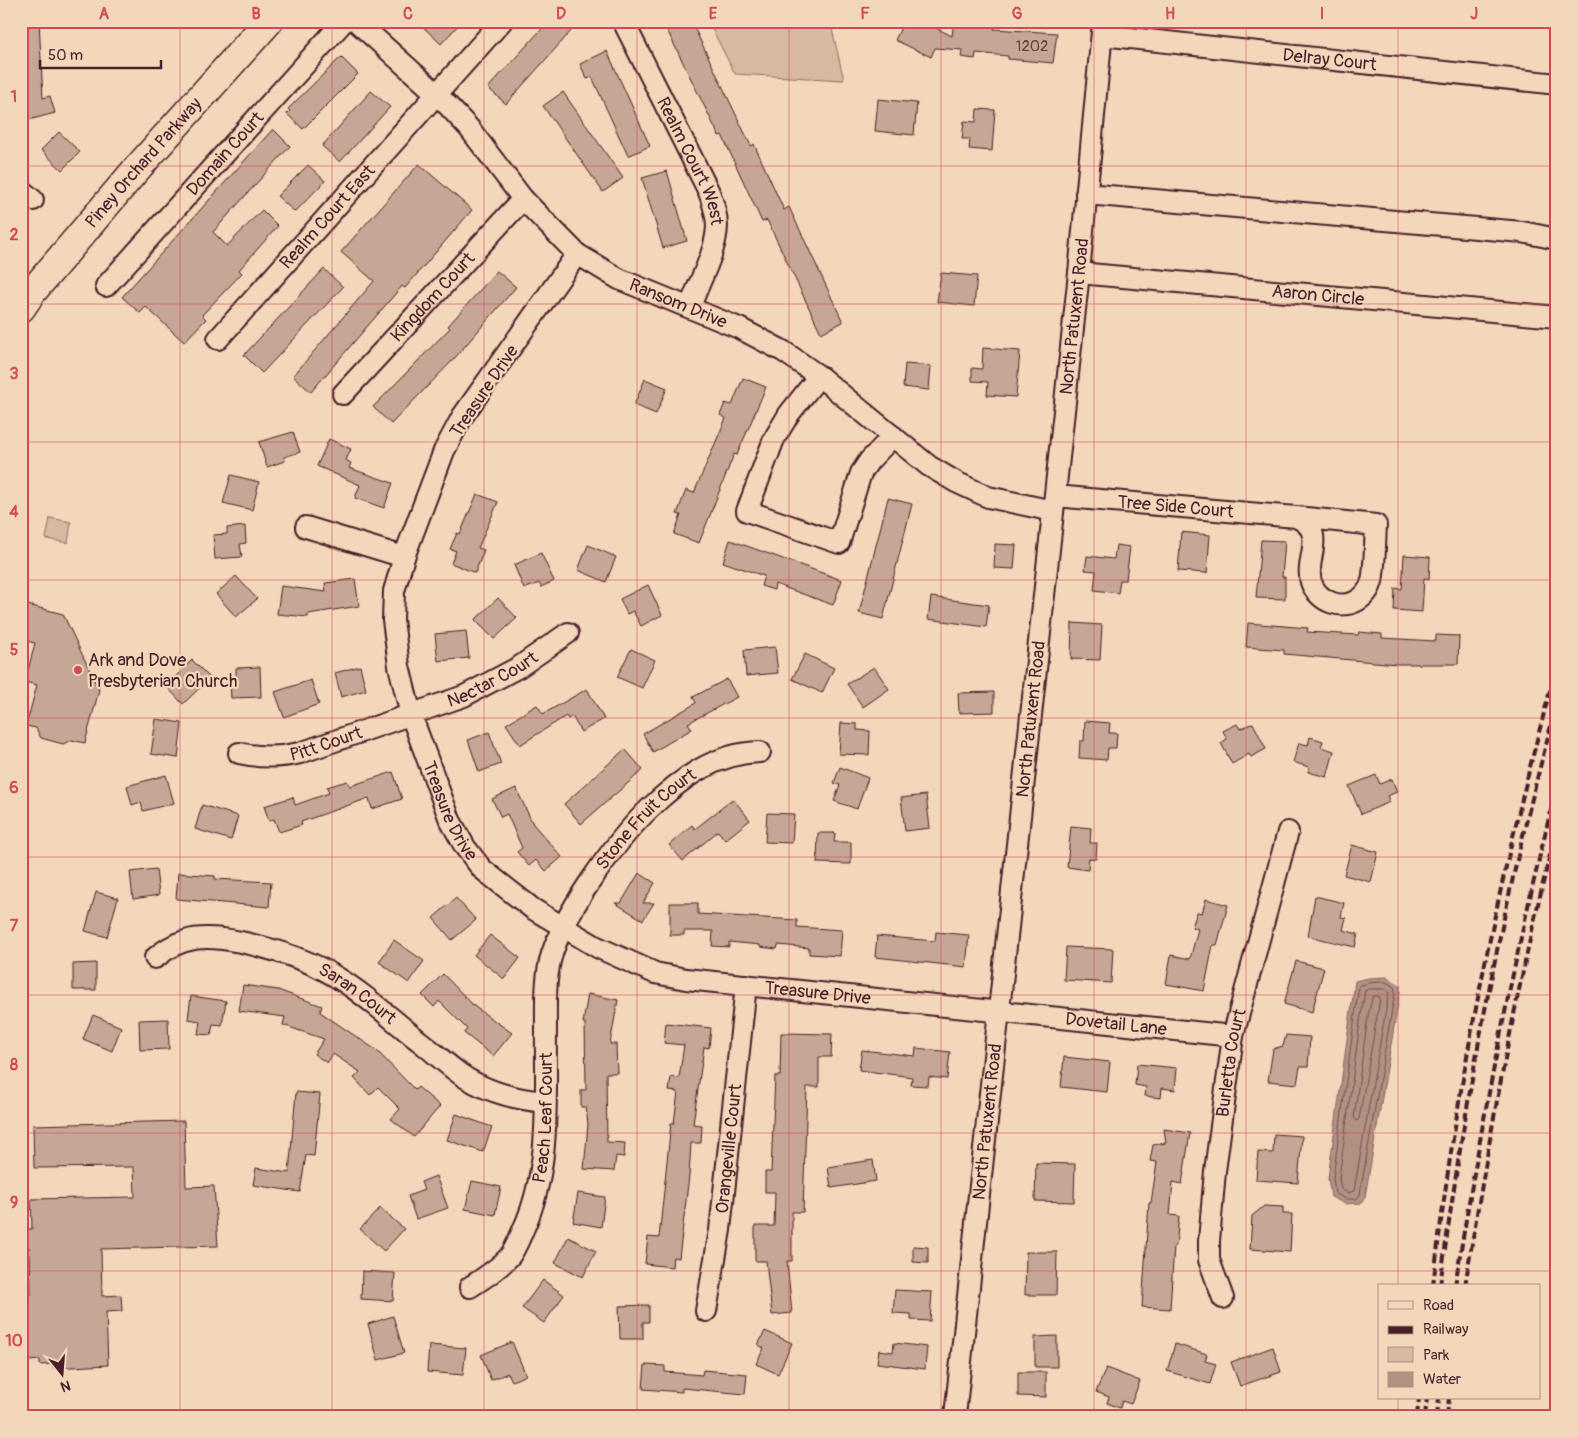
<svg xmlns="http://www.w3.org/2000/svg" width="1578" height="1437" font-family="Pangolin,sans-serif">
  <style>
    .green { fill: #d7b9a2; stroke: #906c66 }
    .water { fill: #b29183; stroke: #886360 }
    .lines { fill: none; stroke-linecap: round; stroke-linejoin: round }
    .shore { stroke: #744d4e; stroke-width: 1 }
    .building { fill: #c6a694; stroke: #4a1f2b }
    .street-casing { stroke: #4a1f2b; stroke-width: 24 }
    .secondary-casing { stroke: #4a1f2b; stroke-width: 31 }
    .street { stroke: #f3d7ba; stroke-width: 20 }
    .secondary { stroke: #f3d7ba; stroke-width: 28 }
    .rail { stroke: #4a1f2b; stroke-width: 4; stroke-dasharray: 8 4; stroke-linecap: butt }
    .grid { fill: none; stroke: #d1495b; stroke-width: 1; stroke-opacity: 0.55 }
    .poi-dot { fill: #d1495b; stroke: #f3d7ba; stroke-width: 2 }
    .labels { text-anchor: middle; stroke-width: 4.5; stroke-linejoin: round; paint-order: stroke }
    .number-label { font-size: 15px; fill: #694145 }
    .street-label { font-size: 18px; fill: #4a1f2b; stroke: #f3d7ba }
    .poi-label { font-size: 18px; fill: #4a1f2b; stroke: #f3d7ba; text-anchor: start }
    .neatline { fill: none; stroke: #d1495b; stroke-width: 2 }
    .grid-label { font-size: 16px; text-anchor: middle; font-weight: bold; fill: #d1495b }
  </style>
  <rect width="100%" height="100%" fill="#f3d7ba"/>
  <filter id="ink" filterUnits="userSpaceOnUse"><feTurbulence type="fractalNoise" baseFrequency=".02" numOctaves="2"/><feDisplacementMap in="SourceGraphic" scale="10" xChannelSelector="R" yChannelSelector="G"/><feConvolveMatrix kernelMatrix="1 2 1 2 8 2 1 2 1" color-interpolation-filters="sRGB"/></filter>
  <g filter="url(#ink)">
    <g class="green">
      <polygon points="708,21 825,21 832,29 844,80 735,74"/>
      <polygon points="50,518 71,522 68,543 46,539"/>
    </g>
    <polygon class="water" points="1387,977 1400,985 1400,992 1365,1197 1361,1203 1345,1204 1331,1197 1328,1178 1355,981 1368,978"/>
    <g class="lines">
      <g class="shore">
        <polygon points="1386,982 1394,987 1395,992 1360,1194 1357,1199 1346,1199 1335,1193 1333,1178 1359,986 1368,983"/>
        <polygon points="1369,989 1385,989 1389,992 1354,1191 1348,1193 1341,1189 1339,1178 1361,1015 1365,991"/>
        <polygon points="1373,996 1379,996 1380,999 1359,1119 1357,1121 1354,1118 1368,1016"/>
      </g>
    </g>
    <g class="building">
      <polygon points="21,21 39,21 43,98 50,96 55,113 21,122"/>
      <polygon points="417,21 462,21 441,44"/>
      <polygon points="549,21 580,21 506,104 488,88"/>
      <polygon points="685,21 691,21 751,146 754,144 784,210 789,207 843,322 821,333 767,220 762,222 722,135 719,136 667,30"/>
      <polygon points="904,21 922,21 952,36 954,21 995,23 994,29 1057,33 1053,63 1008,59 1008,56 976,53 975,59 961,57 962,50 935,48 931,57 895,40"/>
      <polygon points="607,51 650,146 628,156 592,77 587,79 580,64"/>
      <polygon points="341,57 358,74 303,129 287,114 290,111 288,109"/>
      <polygon points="371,91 390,107 340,162 322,146"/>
      <polygon points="563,92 623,178 603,192 543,106"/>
      <polygon points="878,99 917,103 914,135 875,131"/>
      <polygon points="977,109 995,110 992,151 969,149 970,139 962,139 964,121 976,122"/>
      <polygon points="273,129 290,146 213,232 227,246 262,210 278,226 239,270 242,273 202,315 206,319 184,342 146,307 140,313 122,297"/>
      <polygon points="59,132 80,152 62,170 41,150"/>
      <polygon points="419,164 472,210 405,288 402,286 311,392 293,376 374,281 341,252"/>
      <polygon points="308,165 325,181 295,212 277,196"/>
      <polygon points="667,171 687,241 663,248 642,178"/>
      <polygon points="324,269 343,287 262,373 244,355"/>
      <polygon points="497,271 516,287 453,360 391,424 373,407 450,328 448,326"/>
      <polygon points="941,273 977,276 974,306 937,302"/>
      <polygon points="983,348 1020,351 1016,397 987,395 988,382 972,381 972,368 982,369"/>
      <polygon points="905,364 931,366 929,390 903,387"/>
      <polygon points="743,378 766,387 737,455 734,454 699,543 674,534 681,515 677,514 686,490 694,493 726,418 720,415 725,403 732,405"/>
      <polygon points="645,379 667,388 656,414 634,405"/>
      <polygon points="293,432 300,452 284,457 285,461 267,467 259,442"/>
      <polygon points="329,439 351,449 346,460 351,463 349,468 393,483 384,508 355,498 360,485 317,466"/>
      <polygon points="231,475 259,482 252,510 223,503"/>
      <polygon points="477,494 498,502 478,548 484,550 475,573 451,563 456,551 450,549 457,533 460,534"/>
      <polygon points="888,498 912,504 883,619 859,613"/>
      <polygon points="245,526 246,543 240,544 242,557 215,559 213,535 227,534 227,528"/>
      <polygon points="1181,532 1210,535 1207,573 1178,571"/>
      <polygon points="730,540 842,580 833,605 775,584 774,590 761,586 764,576 723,562"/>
      <polygon points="1261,540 1285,541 1282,577 1285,577 1285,599 1256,598"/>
      <polygon points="995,544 1016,545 1014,569 994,568"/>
      <polygon points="588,545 616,557 606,582 578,570"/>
      <polygon points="1116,545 1130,547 1126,580 1120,580 1118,593 1094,590 1096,571 1085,570 1087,556 1114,559"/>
      <polygon points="541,553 554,581 541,587 539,583 524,589 514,565"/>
      <polygon points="1404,555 1430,557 1429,579 1424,578 1422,612 1394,610 1395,588 1402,589"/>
      <polygon points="236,576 257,599 236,617 216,594"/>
      <polygon points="355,579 359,606 308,614 308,617 277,614 281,586 326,592 325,583"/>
      <polygon points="648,585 662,615 641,626 633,611 627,614 620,599"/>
      <polygon points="931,597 989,605 986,627 928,619"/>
      <polygon points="498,598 517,618 494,639 475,620"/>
      <polygon points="28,605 63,614 99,690 85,743 72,740 63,744 41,738 36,728 26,726 37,685 25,682 35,643 21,640"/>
      <polygon points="1072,623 1102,625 1100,660 1071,659"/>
      <polygon points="1248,623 1308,628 1307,632 1358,635 1359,632 1382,634 1382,638 1436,641 1436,635 1459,636 1458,664 1397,664 1284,654 1284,650 1246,647"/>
      <polygon points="466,631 469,658 438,661 435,634"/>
      <polygon points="775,647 778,673 746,676 744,650"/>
      <polygon points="631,649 655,660 642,688 617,677"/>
      <polygon points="805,654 834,668 822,693 792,679"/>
      <polygon points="192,660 210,678 183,704 166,686"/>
      <polygon points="360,666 366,690 341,697 335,673"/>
      <polygon points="260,667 261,697 231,698 230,682 236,682 236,668"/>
      <polygon points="874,667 889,689 863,707 847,684"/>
      <polygon points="727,679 737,697 688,723 692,729 653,752 643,734 696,703 693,697"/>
      <polygon points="311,680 319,704 284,717 275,692"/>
      <polygon points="587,689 604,719 581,732 572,716 568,719 566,716 520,745 506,724 537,705 543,714"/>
      <polygon points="994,692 994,712 959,713 958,693"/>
      <polygon points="156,719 182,723 178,758 151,754"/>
      <polygon points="1085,721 1110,723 1109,733 1117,733 1116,748 1108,748 1107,760 1079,758 1080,741 1084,741"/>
      <polygon points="841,723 857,724 857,730 870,731 869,755 839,754"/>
      <polygon points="1253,723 1266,749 1251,757 1249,754 1232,764 1221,743 1227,739 1223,731 1237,724 1240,729"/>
      <polygon points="489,732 501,764 479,772 468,740"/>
      <polygon points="1310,737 1323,741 1321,747 1334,751 1327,777 1308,772 1309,767 1293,762 1299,743 1308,745"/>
      <polygon points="625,749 643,770 581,824 564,804"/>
      <polygon points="840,767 868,778 857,809 834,801 840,785 834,783"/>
      <polygon points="393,772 402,799 372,809 369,798 301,822 302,825 279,832 274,819 269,821 264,806 293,797 295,805 329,793 327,787 347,781 350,786"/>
      <polygon points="166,775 174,803 143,811 141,802 132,805 127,786"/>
      <polygon points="1376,775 1380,784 1392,779 1397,792 1387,796 1390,802 1361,814 1349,786"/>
      <polygon points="516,788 533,824 562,857 546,871 536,860 529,866 517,852 522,848 507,814 501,817 492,799"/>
      <polygon points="926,795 930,828 905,831 901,798"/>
      <polygon points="733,799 750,820 725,840 718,831 683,861 669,845 692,825 695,829"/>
      <polygon points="202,805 238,816 231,840 195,829"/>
      <polygon points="767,813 794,814 792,843 765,842"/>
      <polygon points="1071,826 1091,828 1090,843 1097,843 1096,859 1089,858 1088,870 1067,867"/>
      <polygon points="818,833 835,833 834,842 851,842 851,864 817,863"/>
      <polygon points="1352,845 1378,852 1371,882 1344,875"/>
      <polygon points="156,869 159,895 133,899 130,872"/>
      <polygon points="178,873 215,876 215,879 271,882 269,907 176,899"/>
      <polygon points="639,873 655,883 643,903 654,903 643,920 615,903 621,903"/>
      <polygon points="96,892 118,898 107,937 85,931"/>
      <polygon points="1315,896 1344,903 1341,917 1346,918 1343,930 1358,934 1355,947 1308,936"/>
      <polygon points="456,898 476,920 452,940 433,918"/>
      <polygon points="1206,899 1228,905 1217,945 1213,945 1204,991 1166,984 1171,955 1190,959 1198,929 1192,927 1197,912 1202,913"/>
      <polygon points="670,903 698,903 698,914 797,920 797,927 842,930 840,956 809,954 809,948 778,945 777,949 760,947 760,945 729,942 729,947 712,946 713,931 684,931 684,935 670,935"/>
      <polygon points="936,932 969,935 966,967 875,957 877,936 935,941"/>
      <polygon points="490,935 520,958 504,979 474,955"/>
      <polygon points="394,940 424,961 409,983 379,962"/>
      <polygon points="1066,947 1113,949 1111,983 1064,980"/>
      <polygon points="1296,961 1324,968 1312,1012 1284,1004"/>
      <polygon points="96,963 96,990 73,990 73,964"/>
      <polygon points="443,974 475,1007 512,1033 493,1056 464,1033 467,1029 439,1001 434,1007 422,995"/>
      <polygon points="243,985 278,990 322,1006 320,1012 376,1050 415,1090 418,1087 440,1106 414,1137 391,1119 400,1109 378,1087 370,1095 354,1078 360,1072 333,1054 327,1063 314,1054 324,1039 283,1025 285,1017 239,1011"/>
      <polygon points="588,994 618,1000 610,1044 616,1044 617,1073 606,1073 607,1142 625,1143 624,1157 616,1156 614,1171 584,1169 588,1124 586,1107 581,1107 581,1090 586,1090 585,1023 583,1023"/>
      <polygon points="191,996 226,1001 222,1025 213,1024 211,1035 198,1034 200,1021 188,1019"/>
      <polygon points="93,1015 121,1027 112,1051 83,1039"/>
      <polygon points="168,1019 169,1049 140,1050 139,1020"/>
      <polygon points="666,1023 711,1028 709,1048 704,1047 693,1124 702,1125 701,1143 691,1143 689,1176 679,1258 673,1257 672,1267 645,1264 648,1237 659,1238 671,1123 674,1123 678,1092 669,1091 671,1077 679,1078 684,1045 664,1043"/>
      <polygon points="781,1033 832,1034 831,1057 819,1057 819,1087 807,1087 803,1212 792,1212 792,1261 787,1261 792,1313 772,1315 766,1261 755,1261 755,1226 774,1226 775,1192 765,1192 765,1172 771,1172 775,1076 780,1076"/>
      <polygon points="1286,1035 1310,1037 1308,1067 1300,1067 1297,1084 1268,1081 1273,1049 1283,1046"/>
      <polygon points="916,1048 950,1052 947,1079 929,1077 928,1086 911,1085 912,1077 859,1070 862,1050 915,1056"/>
      <polygon points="1064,1057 1110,1062 1107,1092 1061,1087"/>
      <polygon points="1137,1064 1177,1068 1175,1090 1162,1088 1161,1098 1145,1096 1146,1087 1135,1085"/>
      <polygon points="296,1092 320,1094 314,1156 306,1155 300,1192 253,1185 256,1168 289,1173"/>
      <polygon points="456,1114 492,1127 483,1152 447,1140"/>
      <polygon points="184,1121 186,1187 214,1186 218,1246 101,1249 102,1296 121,1295 122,1311 106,1312 108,1365 53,1368 53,1364 40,1365 40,1360 29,1361 26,1309 21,1309 21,1295 31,1295 30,1248 21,1248 21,1229 32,1229 31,1199 135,1197 134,1167 34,1168 33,1125"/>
      <polygon points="1164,1129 1190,1133 1182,1184 1173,1182 1170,1215 1179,1216 1176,1246 1174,1246 1170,1309 1142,1307 1149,1203 1151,1203 1157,1162 1150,1161 1153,1145 1166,1143"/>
      <polygon points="1274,1134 1302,1136 1298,1183 1256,1180 1258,1152 1273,1153"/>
      <polygon points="873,1160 876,1181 831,1188 828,1167"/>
      <polygon points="1036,1163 1075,1164 1074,1202 1035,1201"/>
      <polygon points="436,1176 448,1208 416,1219 408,1196 424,1190 421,1182"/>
      <polygon points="472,1181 501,1187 495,1215 465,1209"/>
      <polygon points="578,1193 605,1197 601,1227 573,1222"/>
      <polygon points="1264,1206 1283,1207 1283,1214 1292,1214 1290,1252 1250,1249 1252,1216"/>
      <polygon points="380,1208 404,1229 384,1251 360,1229"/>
      <polygon points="568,1237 596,1251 583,1277 555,1263"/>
      <polygon points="913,1246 928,1247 928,1263 913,1262"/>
      <polygon points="1026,1252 1057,1252 1056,1295 1025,1295"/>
      <polygon points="362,1271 395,1273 393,1301 361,1299"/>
      <polygon points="543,1280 564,1295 544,1323 522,1308"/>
      <polygon points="895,1290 932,1292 930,1321 911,1320 911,1314 893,1313"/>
      <polygon points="649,1305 649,1322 643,1322 643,1339 620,1339 619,1306"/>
      <polygon points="393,1316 404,1353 378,1360 368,1324"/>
      <polygon points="765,1331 792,1343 778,1374 756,1364 764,1348 758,1345"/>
      <polygon points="1057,1336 1057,1367 1035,1367 1035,1337"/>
      <polygon points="512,1342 526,1375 512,1381 508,1373 491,1380 481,1355"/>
      <polygon points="894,1343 927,1347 925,1369 877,1363 879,1350 893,1352"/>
      <polygon points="1175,1344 1207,1354 1205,1361 1216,1364 1210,1384 1167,1371"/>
      <polygon points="429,1345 466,1348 463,1375 427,1372"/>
      <polygon points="1273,1347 1281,1372 1240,1386 1231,1362"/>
      <polygon points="645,1365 665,1366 665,1372 702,1375 703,1370 747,1374 745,1394 682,1388 682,1392 643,1389"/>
      <polygon points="1106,1368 1140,1381 1131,1404 1122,1401 1120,1408 1107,1403 1109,1397 1096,1392"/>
      <polygon points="1018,1372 1046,1372 1046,1397 1018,1396"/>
    </g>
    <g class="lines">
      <g class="street-casing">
        <g id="street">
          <path id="s1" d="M356,21L437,94L469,128L523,199L577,254L619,279L739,328L783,351L819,376L929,466L956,482L988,497L1053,511"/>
          <path id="s2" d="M623,21L709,192C713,203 717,214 717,226C716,253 699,281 690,307"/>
          <path id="s3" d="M1102,35L1557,84"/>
          <polyline points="21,190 33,200"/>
          <polyline points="1086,194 1522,232 1557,239"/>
          <path id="s4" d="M577,254L462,417L444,451L404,557L394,591L393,620L399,666L411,715L450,820L465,847L482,869L533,909L597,947L655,973L686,979L1233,1036"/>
          <path id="s5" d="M1079,273L1557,317"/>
          <path id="s6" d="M106,286L344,21"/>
          <path id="s7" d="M218,339L502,21"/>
          <polyline points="819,376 789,414 774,439 747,511 839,543 861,473 869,461 893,436"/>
          <path id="s8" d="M343,394L523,199"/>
          <path id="s9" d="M1055,496L1296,517C1329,532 1304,558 1311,582C1318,602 1343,612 1361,598C1369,592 1372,585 1373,575C1375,559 1375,542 1376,525L1296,517"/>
          <polyline points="306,527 404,557"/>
          <path id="s10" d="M239,753C261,758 279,758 300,753L464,696L519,667L568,633"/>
          <path id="s11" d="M155,958C182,935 207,935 241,942C273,949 305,958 333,975C364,993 390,1018 418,1040C434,1052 449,1067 466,1078C491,1093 516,1099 545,1102"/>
          <path id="s12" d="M470,1287C484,1278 498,1269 509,1257C515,1250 519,1239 523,1230C552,1168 545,1095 546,1029C546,1006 545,983 550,961C561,916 615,842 649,809C680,779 715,753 760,752"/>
          <path id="s13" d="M1223,1298L1209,1260V1241L1215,1171L1233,1036L1288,832"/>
          <path id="s14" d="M706,1311L720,1230L746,985"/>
          <path id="s15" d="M955,1416L1079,273L1103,21"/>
        </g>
      </g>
      <g class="secondary-casing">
        <g id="secondary">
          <path id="s16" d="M21,308L32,292L134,172L269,21"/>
        </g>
      </g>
      <use href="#street" class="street"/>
      <use href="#secondary" class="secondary"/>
      <g class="rail">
        <path d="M1433,1286C1457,1076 1501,868 1557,665"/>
        <path d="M1440,1286C1466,1090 1504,894 1557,704"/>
        <path d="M1455,1286C1482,1118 1515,951 1557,786"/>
        <path d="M1465,1286C1490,1132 1518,978 1557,827"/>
        <polyline points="1417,1416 1419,1398"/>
        <polyline points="1425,1416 1427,1398"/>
        <polyline points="1437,1416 1439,1398"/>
        <polyline points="1447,1416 1449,1398"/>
      </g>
    </g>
  </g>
  <path class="grid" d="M180,21V1416M332,21V1416M484,21V1416M637,21V1416M789,21V1416M941,21V1416M1094,21V1416M1246,21V1416M1398,21V1286M21,166H1557M21,304H1557M21,442H1557M21,580H1557M21,718H1557M21,857H1557M21,995H1557M21,1133H1557M21,1271H1557M1398,1398V1416"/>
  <circle class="poi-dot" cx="78" cy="670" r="5"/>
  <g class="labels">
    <g class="number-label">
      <text x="1032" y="51">1202</text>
    </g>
    <g class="street-label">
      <text dy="6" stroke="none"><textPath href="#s3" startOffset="229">Delray Court</textPath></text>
      <text dy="6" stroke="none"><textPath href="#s6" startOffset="178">Domain Court</textPath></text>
      <text dy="6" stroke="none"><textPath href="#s2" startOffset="156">Realm Court West</textPath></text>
      <text dy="6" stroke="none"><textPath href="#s16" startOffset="190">Piney Orchard Parkway</textPath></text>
      <text dy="6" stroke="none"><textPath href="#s7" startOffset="164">Realm Court East</textPath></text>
      <text dy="6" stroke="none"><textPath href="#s5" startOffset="240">Aaron Circle</textPath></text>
      <text dy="6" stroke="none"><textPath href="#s8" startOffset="132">Kingdom Court</textPath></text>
      <text dy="6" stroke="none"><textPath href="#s1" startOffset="435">Ransom Drive</textPath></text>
      <text dy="6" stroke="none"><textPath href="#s15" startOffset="1106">North Patuxent Road</textPath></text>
      <text transform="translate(484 391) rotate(-56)" y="6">Treasure Drive</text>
      <text dy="6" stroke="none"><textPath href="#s9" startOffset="121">Tree Side Court</textPath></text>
      <text dy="6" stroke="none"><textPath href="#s10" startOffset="268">Nectar Court</textPath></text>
      <text dy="6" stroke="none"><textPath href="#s15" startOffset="701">North Patuxent Road</textPath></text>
      <text dy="6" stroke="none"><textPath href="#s10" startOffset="89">Pitt Court</textPath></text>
      <text dy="6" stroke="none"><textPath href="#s4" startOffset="616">Treasure Drive</textPath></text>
      <text dy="6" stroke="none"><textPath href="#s12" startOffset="526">Stone Fruit Court</textPath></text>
      <text dy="6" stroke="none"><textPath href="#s4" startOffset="1050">Treasure Drive</textPath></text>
      <text dy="6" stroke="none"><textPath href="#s11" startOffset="220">Saran Court</textPath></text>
      <text dy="6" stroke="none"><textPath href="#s4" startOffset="1350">Dovetail Lane</textPath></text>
      <text dy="6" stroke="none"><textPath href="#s13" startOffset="239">Burletta Court</textPath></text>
      <text dy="6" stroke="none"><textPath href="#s12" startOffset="195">Peach Leaf Court</textPath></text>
      <text dy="6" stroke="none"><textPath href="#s15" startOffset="296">North Patuxent Road</textPath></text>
      <text dy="6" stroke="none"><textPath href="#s14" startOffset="164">Orangeville Court</textPath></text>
    </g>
    <g class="poi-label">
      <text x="88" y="666">Ark and Dove<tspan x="88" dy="21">Presbyterian Church</tspan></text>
    </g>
  </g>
  <rect width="1578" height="1437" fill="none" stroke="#f3d7ba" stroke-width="55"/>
  <rect x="1378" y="1284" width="162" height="115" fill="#f3d7ba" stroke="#af8d81"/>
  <rect x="1388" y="1301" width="25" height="8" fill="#f3d7ba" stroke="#af8d81"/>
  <text x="1423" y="1310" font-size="15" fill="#4a1f2b">Road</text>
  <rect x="1388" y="1326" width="25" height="8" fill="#4a1f2b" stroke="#af8d81"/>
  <text x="1423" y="1334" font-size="15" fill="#4a1f2b">Railway</text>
  <rect x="1388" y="1347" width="25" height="15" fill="#d7b9a2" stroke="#af8d81"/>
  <text x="1423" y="1360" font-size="15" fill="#4a1f2b">Park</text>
  <rect x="1388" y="1372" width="25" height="15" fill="#b29183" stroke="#af8d81"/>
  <text x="1423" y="1384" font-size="15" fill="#4a1f2b">Water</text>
  <g transform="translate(62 1374) rotate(163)" stroke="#f3d7ba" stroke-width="4" paint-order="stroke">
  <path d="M0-4L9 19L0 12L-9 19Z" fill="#4a1f2b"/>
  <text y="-8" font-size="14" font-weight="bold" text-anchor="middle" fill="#4a1f2b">N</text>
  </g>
  <path d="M40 60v8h121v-8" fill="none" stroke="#4a1f2b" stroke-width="2.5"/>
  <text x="48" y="60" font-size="15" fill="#4a1f2b" stroke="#f3d7ba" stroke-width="4" paint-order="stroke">50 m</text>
  <rect x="28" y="28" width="1522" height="1382" class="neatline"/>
  <g class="grid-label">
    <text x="104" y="19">A</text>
    <text x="256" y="19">B</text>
    <text x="408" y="19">C</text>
    <text x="561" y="19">D</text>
    <text x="713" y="19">E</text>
    <text x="865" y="19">F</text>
    <text x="1017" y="19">G</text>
    <text x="1170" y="19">H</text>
    <text x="1322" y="19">I</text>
    <text x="1474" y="19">J</text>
    <text x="14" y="102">1</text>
    <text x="14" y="240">2</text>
    <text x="14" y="379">3</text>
    <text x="14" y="517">4</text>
    <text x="14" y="655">5</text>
    <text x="14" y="793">6</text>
    <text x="14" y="931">7</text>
    <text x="14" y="1070">8</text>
    <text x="14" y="1208">9</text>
    <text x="14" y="1346">10</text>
  </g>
</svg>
